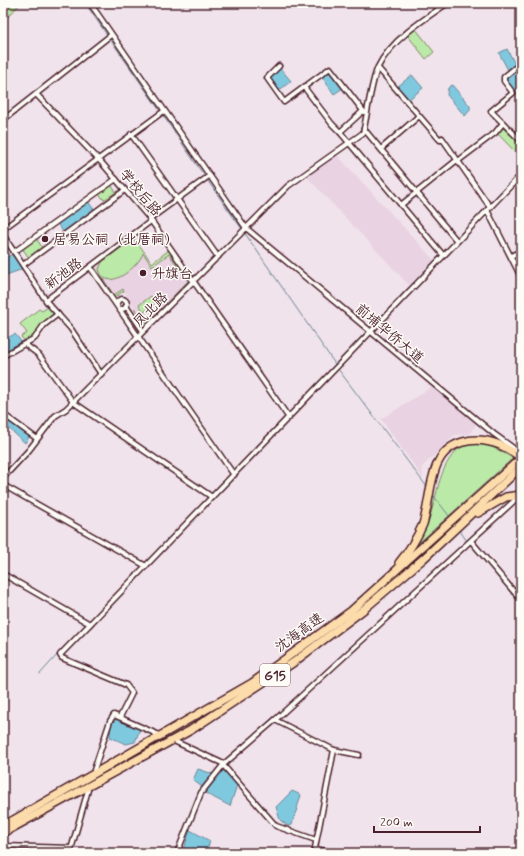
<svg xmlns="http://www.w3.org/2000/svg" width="524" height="856" font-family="Mynerve,'LXGW WenKai TC',sans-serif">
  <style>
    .built { fill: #e9d2e2 }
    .green { fill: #bbe9a7; stroke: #828469 }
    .water { fill: #7fc9df; stroke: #6a8597 }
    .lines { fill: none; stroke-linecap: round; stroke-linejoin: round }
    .stream { stroke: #6a8597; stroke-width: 1 }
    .minor-casing { stroke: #4a1f2b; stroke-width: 7 }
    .motorway-casing { stroke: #4a1f2b; stroke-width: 10 }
    .minor { stroke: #fdfcf7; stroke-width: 4 }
    .motorway { stroke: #fddcac; stroke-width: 7 }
    .poi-dot { fill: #4a1f2b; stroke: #fdfcf7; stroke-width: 1.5 }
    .labels { text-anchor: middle; stroke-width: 3; stroke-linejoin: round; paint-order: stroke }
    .shield { fill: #fdfcf7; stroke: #806168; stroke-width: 1 }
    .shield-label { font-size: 13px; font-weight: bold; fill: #4a1f2b }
    .street-label { font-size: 14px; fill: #4a1f2b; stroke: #fdfcf7 }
    .poi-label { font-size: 14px; fill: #4a1f2b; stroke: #fdfcf7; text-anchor: start }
  </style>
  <rect width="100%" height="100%" fill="#f1e3eb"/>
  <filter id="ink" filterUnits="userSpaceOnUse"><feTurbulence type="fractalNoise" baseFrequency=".025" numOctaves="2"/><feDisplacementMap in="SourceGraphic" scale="8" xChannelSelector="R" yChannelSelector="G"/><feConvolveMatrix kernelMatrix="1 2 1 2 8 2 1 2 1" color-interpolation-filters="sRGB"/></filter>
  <g filter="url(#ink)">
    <g class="built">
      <polygon points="336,154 434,260 409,285 306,176"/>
      <polygon points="133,236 152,263 169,250 189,280 146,326 124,291 113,298 91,266"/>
      <polygon points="433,386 477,423 469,434 455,435 422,467 423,478 381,419"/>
    </g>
    <g class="green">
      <polygon points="4,3 21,3 3,22 3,4"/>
      <polygon points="415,28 434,52 426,59 408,36"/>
      <polygon points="503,128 521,144 521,158 498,134"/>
      <polygon points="111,185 116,192 104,200 99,194"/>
      <path d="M133,236L152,263L169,250L189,280L146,326L134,308L147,323L188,281L169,254L152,266L143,253C141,264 106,296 99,269L102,262L129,242L136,243L133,238L94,266L114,295L123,289L124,291L113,298L91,266Z"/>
      <polygon points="36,238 43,249 29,258 22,248"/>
      <polygon points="151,296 156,303 144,312 139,305"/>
      <polygon points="48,307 54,315 27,343 21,337 27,333 20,324 39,309 42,311"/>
      <path d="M469,442L487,444L513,458L420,542L417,541C422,533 427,524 430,516C439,489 440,456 469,442Z"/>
    </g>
    <g class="water">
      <polygon points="507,49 516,66 508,70 499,53"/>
      <polygon points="280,68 291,81 277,92 269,78"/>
      <polygon points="519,68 521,69 521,86 515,90 510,88 505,79"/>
      <polygon points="330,71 343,88 334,94 322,77"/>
      <polygon points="412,75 423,88 408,100 397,87"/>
      <polygon points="452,85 470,106 470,110 465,116 447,95 448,88"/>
      <polygon points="87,200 95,211 64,233 56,222"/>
      <polygon points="14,253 23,269 6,275 3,271 3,260"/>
      <polygon points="15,334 23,344 3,355 3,340"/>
      <polygon points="3,415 30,436 25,443 3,423"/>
      <polygon points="117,719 140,729 135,742 126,744 110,737 111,724"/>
      <polygon points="198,769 213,774 202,787 193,780"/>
      <polygon points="223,769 237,785 230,806 205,793"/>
      <polygon points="292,791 301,795 292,825 288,826 280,820 276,807"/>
      <polygon points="190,830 210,841 206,853 183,852"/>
    </g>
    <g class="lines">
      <g class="stream">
        <polyline points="85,3 107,35"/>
        <polyline points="110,39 160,111"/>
        <polyline points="162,114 205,177"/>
        <polyline points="207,180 242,229"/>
        <polyline points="489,204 521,171"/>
        <polyline points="244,232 335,364"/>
        <polyline points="456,239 487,206"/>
        <polyline points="442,253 454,241"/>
        <polyline points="370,328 440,255"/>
        <polyline points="338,369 427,487"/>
        <polyline points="289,413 368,330"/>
        <polyline points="234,471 285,417"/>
        <polyline points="211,494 231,473"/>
        <polyline points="433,495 450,517"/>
        <polyline points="454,523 455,524"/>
        <polyline points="459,530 467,541"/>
        <polyline points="469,543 521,605"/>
        <polyline points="145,564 209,497"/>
        <polyline points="102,608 143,566"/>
        <polyline points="40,674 58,654"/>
      </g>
      <g class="minor-casing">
        <g id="minor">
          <polyline points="90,3 246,228 494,434 516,450"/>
          <polyline points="516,3 521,8"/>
          <polyline points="521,63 504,77 504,81 513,93 491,111 521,141"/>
          <polyline points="279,66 267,78 284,102 330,68 364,112"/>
          <polyline points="378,68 440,140 442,138 490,207"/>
          <polyline points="304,87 332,124 340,132"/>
          <polyline points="36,94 101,162 150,219 289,418"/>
          <polyline points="363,111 340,132 443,255"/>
          <polyline points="3,120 111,35"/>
          <polyline points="364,129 457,241"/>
          <polyline points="131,134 218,257"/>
          <polyline points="381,149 419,116"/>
          <polyline points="458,161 495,133 503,123"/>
          <polyline points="401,205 457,160"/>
          <polyline points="487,210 521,277"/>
          <polyline points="150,219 209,176"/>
          <polyline points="3,229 164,111"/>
          <polyline points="3,235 47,302 71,329 101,374"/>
          <polyline points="14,252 116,179"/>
          <polyline points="511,256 521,251"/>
          <polyline points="23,265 125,190"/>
          <polyline points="90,267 234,475"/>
          <circle cx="122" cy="304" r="5"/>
          <polyline points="46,300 151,221"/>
          <polyline points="126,306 143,331"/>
          <polyline points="26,345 39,355 73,402 212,497"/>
          <polyline points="3,356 35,338 44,325 58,314"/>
          <polyline points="3,414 36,438"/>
          <path d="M3,478L29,450L55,416L66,409L288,186L363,133C367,116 371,82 378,67C391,40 424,19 448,3"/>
          <polyline points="3,485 146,566"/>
          <polyline points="471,541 521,600"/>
          <polyline points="3,574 90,624 521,175"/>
          <polyline points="90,624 60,655 62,658 126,685 132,693 120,717"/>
          <polyline points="275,720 334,750 359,755"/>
          <polyline points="176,742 224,764 275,720 515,500"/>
          <polyline points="223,765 276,826 316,840"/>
          <polyline points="94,770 110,721 114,715 157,734"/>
          <polyline points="3,846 71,848"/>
          <polyline points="315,849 337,853"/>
          <polyline points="70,853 88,790"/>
          <polyline points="177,853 201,793 224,764"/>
          <polyline points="314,853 334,750"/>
        </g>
      </g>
      <g class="motorway-casing">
        <g id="motorway">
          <polyline points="478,513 506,497 521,495"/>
          <path d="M399,563C409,551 417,538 423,524C429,505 429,485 436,467C446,440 475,435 500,445C507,448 514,453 521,457"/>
          <polyline points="3,826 252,683 351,611 521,458"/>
          <polyline points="3,833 191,730 294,662 363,610 423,559 521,467"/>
        </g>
      </g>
      <use href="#minor" class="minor"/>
      <use href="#motorway" class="motorway"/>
    </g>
  </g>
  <g class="poi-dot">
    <circle cx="45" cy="239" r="4"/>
    <circle cx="143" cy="273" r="4"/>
  </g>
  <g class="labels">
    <rect class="shield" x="260" y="664" width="30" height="22" rx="3"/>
    <g class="shield-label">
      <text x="275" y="680">G15</text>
    </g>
    <g class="street-label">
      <text transform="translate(141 192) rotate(50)" y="5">学校后路</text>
      <text transform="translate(63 273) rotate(-36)" y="5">新池路</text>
      <text transform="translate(150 309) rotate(-45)" y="5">凤北路</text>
      <text transform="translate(390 333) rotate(40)" y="5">前埔华侨大道</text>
      <text transform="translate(299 632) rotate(-36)" y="5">沈海高速</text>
    </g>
    <g class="poi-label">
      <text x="53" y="244">居易公祠（北厝祠）</text>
      <text x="151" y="278">升旗台</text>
    </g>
  </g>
  <rect width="524" height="856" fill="none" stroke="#fdfcf7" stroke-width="16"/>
  <rect x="8" y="8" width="508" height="840" fill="none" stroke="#4a1f2b" stroke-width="1.5" filter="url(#ink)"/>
  <path d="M374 826v6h106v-6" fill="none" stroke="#4a1f2b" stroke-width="2"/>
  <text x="380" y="826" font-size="12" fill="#4a1f2b" stroke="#fdfcf7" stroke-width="3" paint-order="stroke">200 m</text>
</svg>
